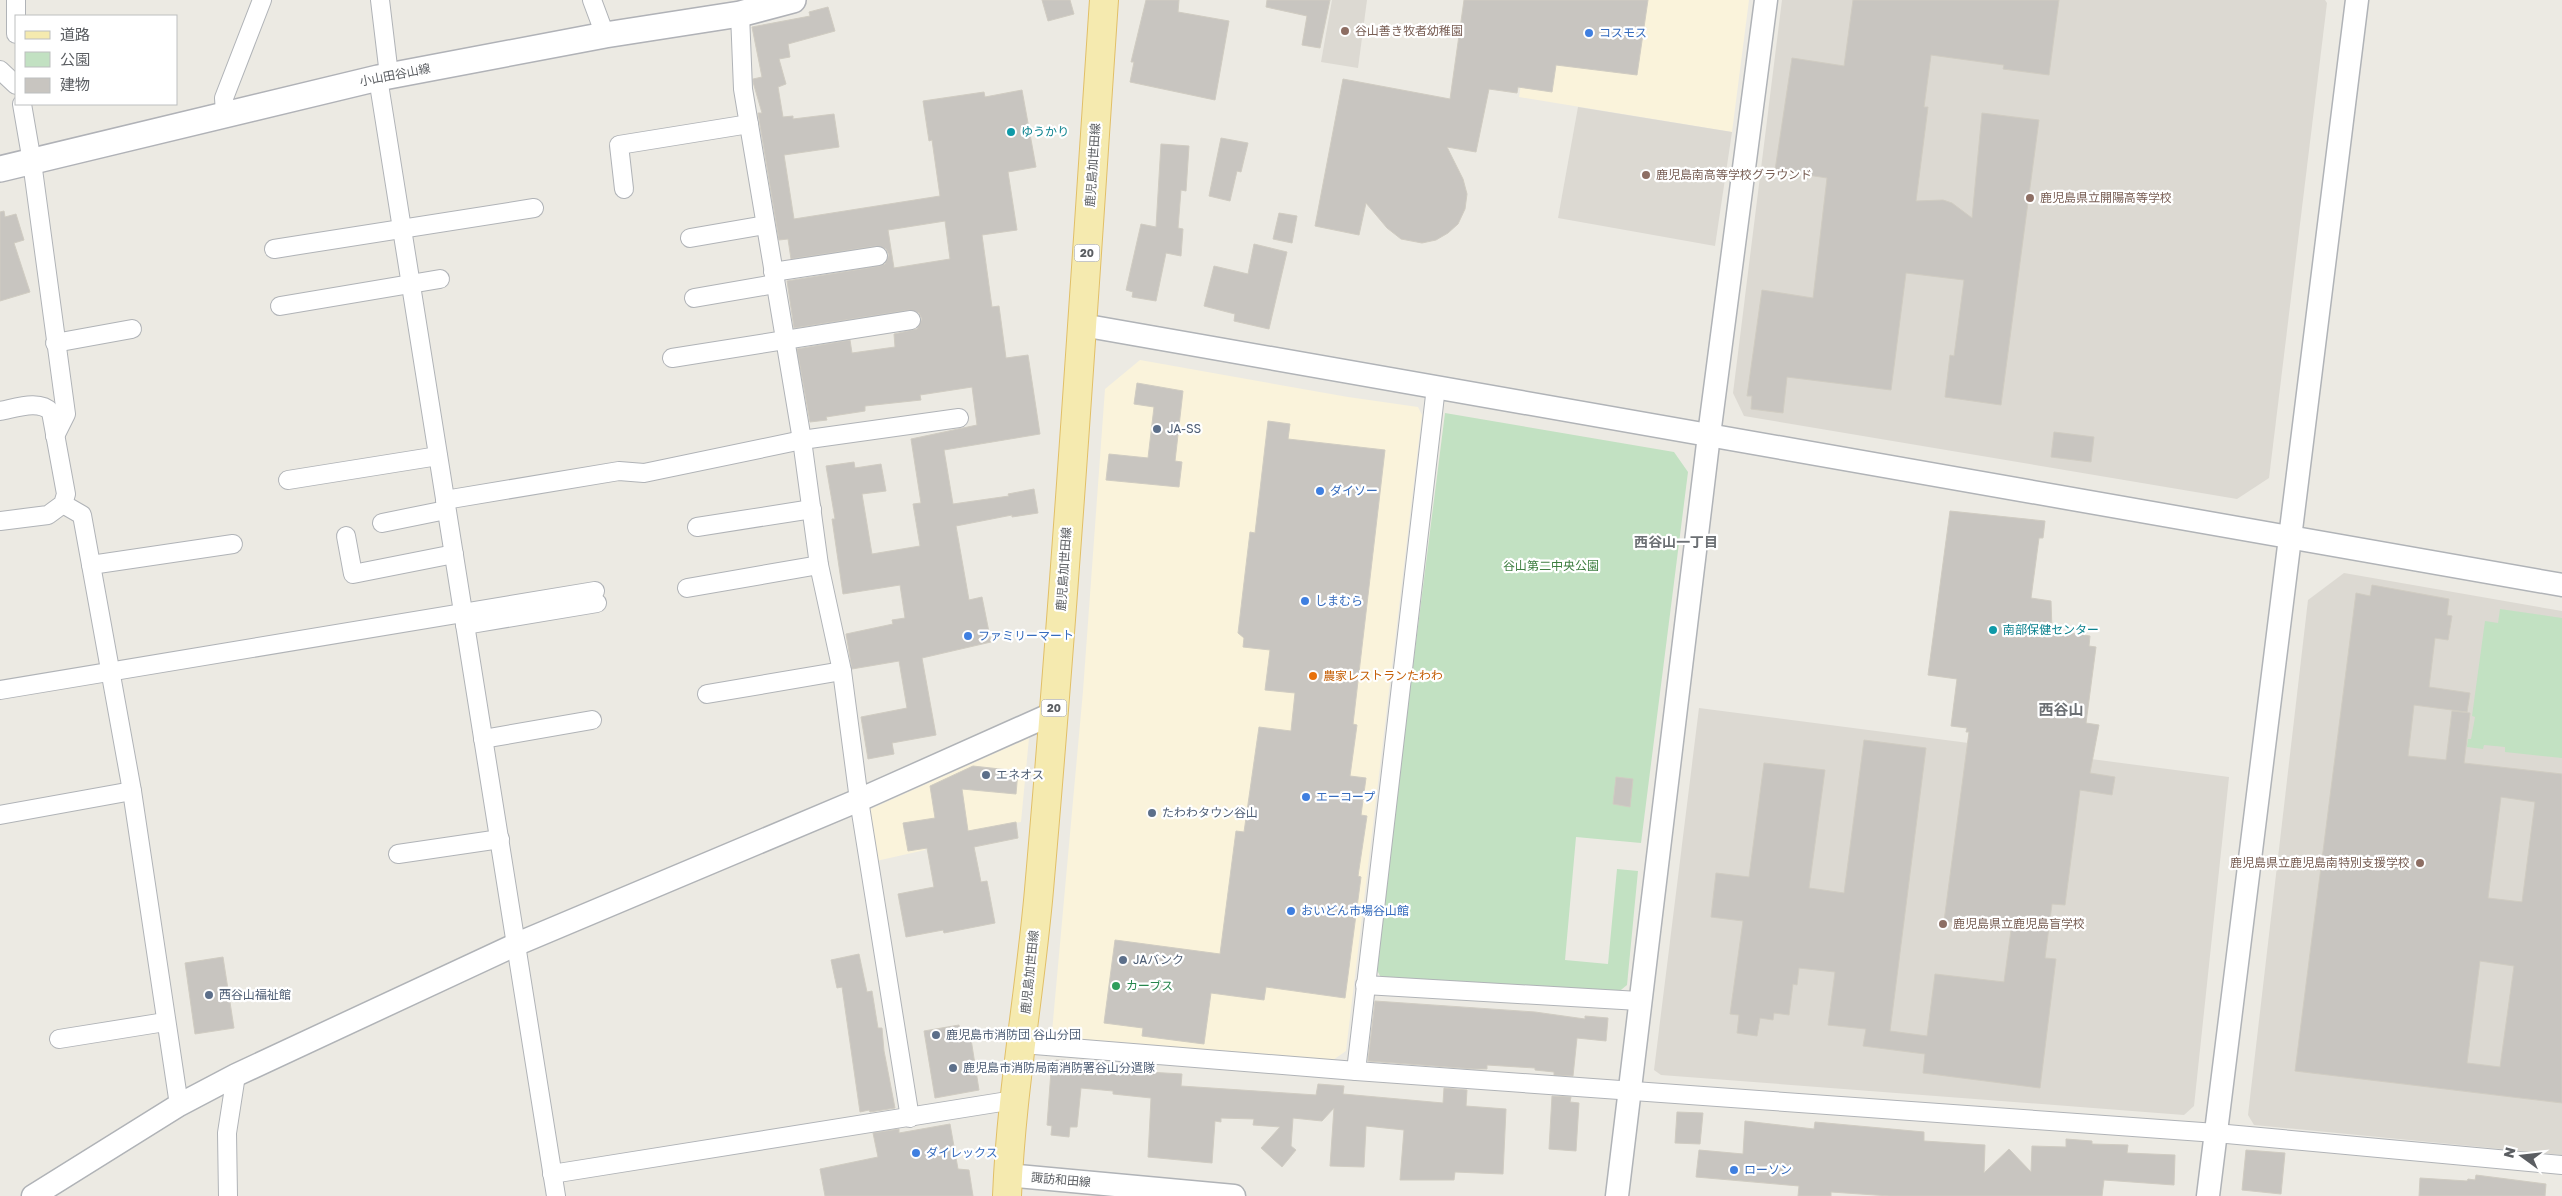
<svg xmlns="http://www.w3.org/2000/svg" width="2562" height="1196" font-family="'Golos Text','Noto Sans JP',sans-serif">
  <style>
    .commercial { fill: #faf3db }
    .education { fill: #dcd9d2 }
    .green { fill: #c2e1c2 }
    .building { fill: #c8c5c0; stroke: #d0ccc2; fill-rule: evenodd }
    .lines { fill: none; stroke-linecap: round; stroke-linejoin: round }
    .minor-casing { stroke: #b0b3b7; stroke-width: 20 }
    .tertiary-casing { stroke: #b0b3b7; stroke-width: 25 }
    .secondary-casing { stroke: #b0b2b7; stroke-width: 28 }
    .primary-casing { stroke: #e1bf67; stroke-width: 30 }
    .minor { stroke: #fff; stroke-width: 18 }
    .tertiary { stroke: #fff; stroke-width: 22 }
    .secondary { stroke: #fff; stroke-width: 25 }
    .primary { stroke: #f5eaaf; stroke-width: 28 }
    .education-dot { fill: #8d6e63; stroke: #fff; stroke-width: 2 }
    .shop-dot { fill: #3f7fe0; stroke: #fff; stroke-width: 2 }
    .culture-dot { fill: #0f9aa8; stroke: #fff; stroke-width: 2 }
    .service-dot { fill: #5c6f8a; stroke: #fff; stroke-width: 2 }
    .food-dot { fill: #e8710a; stroke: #fff; stroke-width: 2 }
    .leisure-dot { fill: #2e9e5b; stroke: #fff; stroke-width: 2 }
    .labels { text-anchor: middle; stroke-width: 4.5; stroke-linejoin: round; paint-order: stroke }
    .shield { fill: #fff; stroke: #8c8e91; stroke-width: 1 }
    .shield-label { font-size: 11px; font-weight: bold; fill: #5b5e62 }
    .education-label { font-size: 12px; fill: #785e54; stroke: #fff; text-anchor: start }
    .shop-label { font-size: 12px; fill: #366cbe; stroke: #fff; text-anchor: start }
    .street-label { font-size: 12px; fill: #5b5e62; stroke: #fff }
    .culture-label { font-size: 12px; fill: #0d838f; stroke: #fff; text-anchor: start }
    .service-label { font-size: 12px; fill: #4e5e75; stroke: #fff; text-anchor: start }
    .park-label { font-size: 12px; fill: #3e7e41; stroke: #fff }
    .food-label { font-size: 12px; fill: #c56008; stroke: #fff; text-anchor: start }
    .leisure-label { font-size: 12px; fill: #27864d; stroke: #fff; text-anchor: start }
    .neighbourhood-label { font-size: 14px; font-weight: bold; fill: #6c7074; stroke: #fff }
    .quarter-label { font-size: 15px; font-weight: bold; fill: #6c7074; stroke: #fff }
  </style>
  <rect width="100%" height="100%" fill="#eceae3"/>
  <g class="commercial">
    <polygon points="1534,0 1749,0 1732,132 1519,97"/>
    <polygon points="1140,360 1348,397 1418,407 1422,415 1346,1051 1333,1060 1058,1040 1052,1032 1083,691 1105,389"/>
    <polygon points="1029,738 1021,822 924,838 925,850 872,862 864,812"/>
  </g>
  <g class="education">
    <polygon points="1332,0 1367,0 1358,68 1321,62"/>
    <polygon points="1782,0 2325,0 2327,3 2269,478 2237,499 1744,416 1733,393"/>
    <polygon points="1578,107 1732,132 1715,246 1558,218"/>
    <polygon points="2344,573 2562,611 2562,1155 2254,1125 2248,1115 2308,600"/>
    <polygon points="1699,708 2229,777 2194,1106 2184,1115 1661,1075 1654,1070"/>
  </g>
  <g class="green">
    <polygon points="1445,413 1674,452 1688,472 1641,843 1576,837 1565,960 1608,964 1617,869 1638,871 1627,985 1616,994 1381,978 1375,966"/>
    <polygon points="2500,609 2562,618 2562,758 2505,752 2505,747 2484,745 2483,749 2467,747 2468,739 2471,739 2475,717 2472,716 2485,621 2498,623"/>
  </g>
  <g class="building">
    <polygon points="1042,0 1070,0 1074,14 1048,21"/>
    <polygon points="1146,0 1179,0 1178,12 1229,21 1215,100 1130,82 1134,62 1131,62"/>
    <polygon points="1267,0 1330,0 1320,48 1302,45 1307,16 1266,7"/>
    <polygon points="1464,0 1648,0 1637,75 1556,65 1552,92 1518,87 1517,93 1489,89 1476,152 1447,147 1463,179 1467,194 1465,209 1458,224 1448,233 1436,240 1422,243 1401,239 1387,228 1366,203 1359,235 1315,226 1343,79 1450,99"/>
    <polygon points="1853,0 2059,0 2049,75 2003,69 2004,65 1931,55 1924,107 1928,107 1916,201 1943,200 1952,203 1972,218 1982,113 2039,120 2001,405 1945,397 1950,355 1954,356 1964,280 1906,273 1891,390 1787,377 1783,413 1751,409 1752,396 1747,396 1762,290 1813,298 1827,178 1775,170 1792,58 1844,66"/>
    <path d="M828,7L835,31L788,44L790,57L779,59L786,84L778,87L783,117L793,116V119L834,114L839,147L784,155L794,219L940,196L932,140L929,141L923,101L984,92L985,97L1022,90L1036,167L1008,172L1017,230L982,235L992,307L999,306L1006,358L1028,355L1040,434L944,450L953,504L1009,496L1008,494L1034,489L1038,513L1012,517V515L956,526L969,600L982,597L991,642L922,658L936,735L892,743L894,754L868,759L861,717L907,708L899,661L852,669L846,634L893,624L892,620L905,618L900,585L843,594L832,519H835L826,466L854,462L855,468L881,464L886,491L862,494L872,554L920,546L913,504L921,503L911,439L977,425L972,387L920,395L921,400L865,406V411L826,417L827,420L810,422L797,349L850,340L852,353L895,347L894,334L917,329L922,319L919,313L909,310L794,328L787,281L880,266L885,264L889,255L886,249L876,246L791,259L788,239L779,240L758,113H762L753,82V79L762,77L752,27L810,16L809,12ZM945,221L950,259L894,268L888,230Z"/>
    <polygon points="1221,138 1248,143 1241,172 1237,171 1230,201 1209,196"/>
    <polygon points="1161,144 1189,146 1186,191 1181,190 1178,228 1183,229 1181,256 1166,253 1156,301 1132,297 1133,292 1126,290 1141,224 1156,227"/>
    <polygon points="4,211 5,217 16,214 24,240 14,243 30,292 0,301 0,212"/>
    <polygon points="1279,213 1297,216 1292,243 1273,239"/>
    <polygon points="1254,244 1287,252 1269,329 1234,321 1235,314 1204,306 1214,266 1248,274"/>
    <polygon points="1137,383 1183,391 1175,461 1182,462 1179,487 1106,480 1109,454 1148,458 1154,407 1134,404"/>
    <polygon points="1268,421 1290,424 1288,439 1385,450 1353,724 1357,725 1350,776 1366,778 1361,815 1367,816 1358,876 1361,877 1345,998 1266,987 1264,1000 1211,993 1204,1044 1142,1036 1143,1028 1104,1023 1115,940 1220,954 1236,831 1244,832 1259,727 1291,731 1295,693 1265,690 1270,650 1243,647 1244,638 1238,633 1250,532 1255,533"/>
    <polygon points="2054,432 2094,437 2091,462 2051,457"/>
    <polygon points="1950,511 2045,521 2043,538 2039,538 2031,598 2051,601 2052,630 2090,636 2089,646 2096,647 2086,723 2099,725 2090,773 2115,777 2112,795 2080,790 2065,905 2052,904 2045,958 2056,959 2040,1088 1923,1073 1925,1054 1863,1046 1866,1029 1828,1025 1835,972 1799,968 1797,985 1793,984 1789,1015 1774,1013 1773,1020 1760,1018 1757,1036 1737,1033 1739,1015 1730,1014 1743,921 1711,917 1716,873 1749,877 1764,763 1825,770 1809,888 1844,893 1864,740 1926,748 1890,1031 1927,1036 1935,974 2004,982 2011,930 1944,921 1969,732 1966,732 1967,728 1951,726 1957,679 1928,675"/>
    <path d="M2372,585L2449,599L2447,615L2452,616L2448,640L2435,638L2429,687L2470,693L2467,712L2414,705L2408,756L2446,760L2452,711L2470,713L2464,763L2562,774V1103L2295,1071L2356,593L2370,596ZM2501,797L2535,802L2522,902L2488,898ZM2480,961L2514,966L2500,1067L2467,1063Z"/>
    <polygon points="973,766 1018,771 1016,794 962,789 968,831 1016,822 1018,838 974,847 981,882 987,881 995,923 944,933 943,930 906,937 898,894 934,887 927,848 908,851 903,823 935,818 930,786"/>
    <polygon points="1616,777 1633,779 1630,807 1613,804"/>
    <polygon points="859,954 867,992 872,991 878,1028 882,1028 884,1051 895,1108 870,1112 869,1110 860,1112 842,987 837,988 831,960"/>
    <polygon points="223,957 234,1028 195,1034 185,963"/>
    <polygon points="1375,1001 1535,1012 1585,1019 1585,1016 1608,1018 1606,1041 1577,1038 1573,1076 1554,1075 1554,1072 1535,1070 1535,1068 1487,1065 1487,1069 1474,1069 1368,1061"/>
    <polygon points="959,1025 961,1040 971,1039 979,1090 935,1098 924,1031"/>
    <polygon points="1056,1060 1081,1061 1080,1068 1182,1074 1181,1086 1316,1095 1318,1084 1344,1086 1343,1094 1443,1103 1444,1088 1467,1090 1466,1106 1506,1109 1503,1174 1455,1172 1454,1180 1400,1180 1404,1130 1366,1126 1364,1167 1330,1166 1334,1108 1322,1121 1293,1118 1291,1146 1296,1150 1282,1167 1261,1148 1280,1127 1253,1125 1254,1119 1221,1118 1221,1122 1215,1121 1212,1163 1148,1157 1151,1098 1113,1094 1113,1091 1081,1088 1077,1127 1070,1127 1069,1137 1051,1135 1052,1126 1047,1125 1051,1071 1056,1071"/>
    <polygon points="1552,1096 1571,1097 1570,1102 1579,1103 1576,1151 1549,1149"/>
    <polygon points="1677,1112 1703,1113 1700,1144 1675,1143"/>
    <polygon points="1745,1121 1814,1129 1815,1122 1924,1132 1924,1141 1985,1145 1984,1173 2009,1149 2031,1172 2032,1146 2066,1147 2066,1139 2092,1141 2092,1144 2128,1145 2127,1153 2175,1155 2174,1185 2104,1180 2102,1196 1890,1196 1831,1192 1831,1196 1798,1196 1799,1186 1696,1177 1699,1150 1743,1154"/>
    <polygon points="950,1124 958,1169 969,1170 973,1196 825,1196 820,1169 878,1157 873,1133 899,1129 899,1133"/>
    <polygon points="2246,1150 2285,1153 2281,1194 2242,1190"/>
    <polygon points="2476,1175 2546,1184 2545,1196 2419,1196 2420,1178 2467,1181 2468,1179 2475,1180"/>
  </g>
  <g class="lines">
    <g class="minor-casing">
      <g id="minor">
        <polyline points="16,0 16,34"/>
        <polyline points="380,0 389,75"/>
        <polyline points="592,0 605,35"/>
        <polyline points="740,14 743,89 802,440 819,565 842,671 859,800 910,1118"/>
        <polyline points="0,70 16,85"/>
        <polyline points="378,78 556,1196"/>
        <polyline points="22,104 32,162 66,414 55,436"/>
        <polyline points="225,113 224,98 262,0"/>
        <polyline points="624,189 619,145 749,124"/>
        <polyline points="690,238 765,225"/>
        <polyline points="274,249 534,208"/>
        <polyline points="773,272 878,256"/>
        <polyline points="694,298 775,284"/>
        <polyline points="280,306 440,279"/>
        <polyline points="55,343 132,329"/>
        <polyline points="672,358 911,320"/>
        <path d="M0,411C16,408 40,399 51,412L66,494L63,504L48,515L0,521"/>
        <polyline points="288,480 438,456"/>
        <polyline points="445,500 619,471 644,473 802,440 959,418"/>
        <polyline points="63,504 82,515 132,791 179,1105"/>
        <polyline points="382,523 446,510"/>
        <polyline points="697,527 812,509"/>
        <polyline points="346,536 353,574 454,554"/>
        <polyline points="91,565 233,544"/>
        <polyline points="687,588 819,565"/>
        <polyline points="465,625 597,603"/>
        <polyline points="0,690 595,591"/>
        <polyline points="707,694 842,671"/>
        <polyline points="483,739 592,720"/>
        <polyline points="0,815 132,791"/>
        <polyline points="398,854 500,839"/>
        <polyline points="1365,985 1639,1001"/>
        <polyline points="59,1039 165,1022"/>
        <polyline points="1022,1044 1356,1071 2216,1133 2562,1165"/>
        <polyline points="1356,1071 1436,387"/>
        <polyline points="552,1174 1014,1100"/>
        <polyline points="228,1196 227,1133 236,1075"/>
      </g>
    </g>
    <g class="tertiary-casing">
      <g id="tertiary">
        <polyline points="1082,325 2562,585"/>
        <polyline points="1007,1175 1234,1196"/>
        <polyline points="33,1196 179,1105 236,1075 517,944 859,800 1054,713"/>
        <polyline points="1617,1196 1709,435 1766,0"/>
        <polyline points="2208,1196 2357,0"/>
      </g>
    </g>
    <g class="secondary-casing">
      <polyline id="secondary" points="0,169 378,78 605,35 740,14 793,0"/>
    </g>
    <g class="primary-casing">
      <path id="primary" d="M1007,1196C1011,1094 1030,992 1039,890C1065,594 1084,297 1104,0"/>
    </g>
    <use href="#minor" class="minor"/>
    <use href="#tertiary" class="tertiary"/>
    <use href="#secondary" class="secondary"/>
    <use href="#primary" class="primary"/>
  </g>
  <g class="education-dot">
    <circle cx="1345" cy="31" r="5"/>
    <circle cx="1646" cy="175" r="5"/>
    <circle cx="2030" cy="198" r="5"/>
    <circle cx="2420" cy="863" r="5"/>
    <circle cx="1943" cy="924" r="5"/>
  </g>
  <g class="shop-dot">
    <circle cx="1589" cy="33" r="5"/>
    <circle cx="1320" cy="491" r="5"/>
    <circle cx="1305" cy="601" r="5"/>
    <circle cx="968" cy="636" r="5"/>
    <circle cx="1306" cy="797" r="5"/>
    <circle cx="1291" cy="911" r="5"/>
    <circle cx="916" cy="1153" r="5"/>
    <circle cx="1734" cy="1170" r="5"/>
  </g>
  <g class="culture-dot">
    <circle cx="1011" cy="132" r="5"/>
    <circle cx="1993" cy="630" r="5"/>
  </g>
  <g class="service-dot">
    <circle cx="1157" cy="429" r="5"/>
    <circle cx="986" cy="775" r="5"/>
    <circle cx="1152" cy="813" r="5"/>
    <circle cx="1123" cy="960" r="5"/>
    <circle cx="209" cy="995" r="5"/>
    <circle cx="936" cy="1035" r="5"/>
    <circle cx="953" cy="1068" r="5"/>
  </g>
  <circle class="food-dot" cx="1313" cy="676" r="5"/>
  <circle class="leisure-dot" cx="1116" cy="986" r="5"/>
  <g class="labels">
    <g class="shield">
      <rect x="1074.5" y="244.5" width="25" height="17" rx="4"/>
      <rect x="1041.5" y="699.5" width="25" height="17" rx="4"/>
    </g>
    <g class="shield-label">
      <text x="1087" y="257">20</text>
      <text x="1054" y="712">20</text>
    </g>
    <g class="education-label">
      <text x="1355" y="35">谷山善き牧者幼稚園</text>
      <text x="1656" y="179">鹿児島南高等学校グラウンド</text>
      <text x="2040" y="202">鹿児島県立開陽高等学校</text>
      <text x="2410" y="867" text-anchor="end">鹿児島県立鹿児島南特別支援学校</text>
      <text x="1953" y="928">鹿児島県立鹿児島盲学校</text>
    </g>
    <g class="shop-label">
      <text x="1599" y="37">コスモス</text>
      <text x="1330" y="495">ダイソー</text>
      <text x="1315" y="605">しまむら</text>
      <text x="978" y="640">ファミリーマート</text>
      <text x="1316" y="801">エーコープ</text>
      <text x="1301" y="915">おいどん市場谷山館</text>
      <text x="926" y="1157">ダイレックス</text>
      <text x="1744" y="1174">ローソン</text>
    </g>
    <g class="street-label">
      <text transform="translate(395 75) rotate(-11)" y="4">小山田谷山線</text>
      <text transform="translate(1093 165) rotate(-86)" y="4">鹿児島加世田線</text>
      <text transform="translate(1064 569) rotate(-86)" y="4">鹿児島加世田線</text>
      <text transform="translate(1030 972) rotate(-84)" y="4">鹿児島加世田線</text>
      <text transform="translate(1061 1180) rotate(5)" y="4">諏訪和田線</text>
    </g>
    <g class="culture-label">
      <text x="1021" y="136">ゆうかり</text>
      <text x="2003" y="634">南部保健センター</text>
    </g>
    <g class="service-label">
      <text x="1167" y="433">JA-SS</text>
      <text x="996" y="779">エネオス</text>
      <text x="1162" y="817">たわわタウン谷山</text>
      <text x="1133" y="964">JAバンク</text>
      <text x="219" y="999">西谷山福祉館</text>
      <text x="946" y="1039">鹿児島市消防団 谷山分団</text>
      <text x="963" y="1072">鹿児島市消防局南消防署谷山分遣隊</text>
    </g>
    <g class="park-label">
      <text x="1551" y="570">谷山第二中央公園</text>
    </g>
    <g class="food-label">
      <text x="1323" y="680">農家レストランたわわ</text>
    </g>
    <g class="leisure-label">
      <text x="1126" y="990">カーブス</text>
    </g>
    <g class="neighbourhood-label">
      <text x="1676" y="547">西谷山一丁目</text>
    </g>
    <g class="quarter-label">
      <text x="2061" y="715">西谷山</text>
    </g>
  </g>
  <rect x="15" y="15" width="162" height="90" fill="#ffffff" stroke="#bdbfc0"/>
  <rect x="25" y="31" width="25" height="8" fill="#f5eaaf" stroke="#bdbfc0"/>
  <text x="60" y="40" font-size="15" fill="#5b5e62">道路</text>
  <rect x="25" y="52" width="25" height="15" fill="#c2e1c2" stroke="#bdbfc0"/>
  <text x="60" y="65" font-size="15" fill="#5b5e62">公園</text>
  <rect x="25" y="78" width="25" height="15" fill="#c8c5c0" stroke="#bdbfc0"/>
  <text x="60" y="90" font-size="15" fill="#5b5e62">建物</text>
  <g transform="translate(2522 1156) rotate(285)" stroke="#ffffff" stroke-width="4" paint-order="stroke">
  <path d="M0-4L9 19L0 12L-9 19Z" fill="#5b5e62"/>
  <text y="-8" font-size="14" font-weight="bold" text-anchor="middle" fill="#5b5e62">N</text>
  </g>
</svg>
